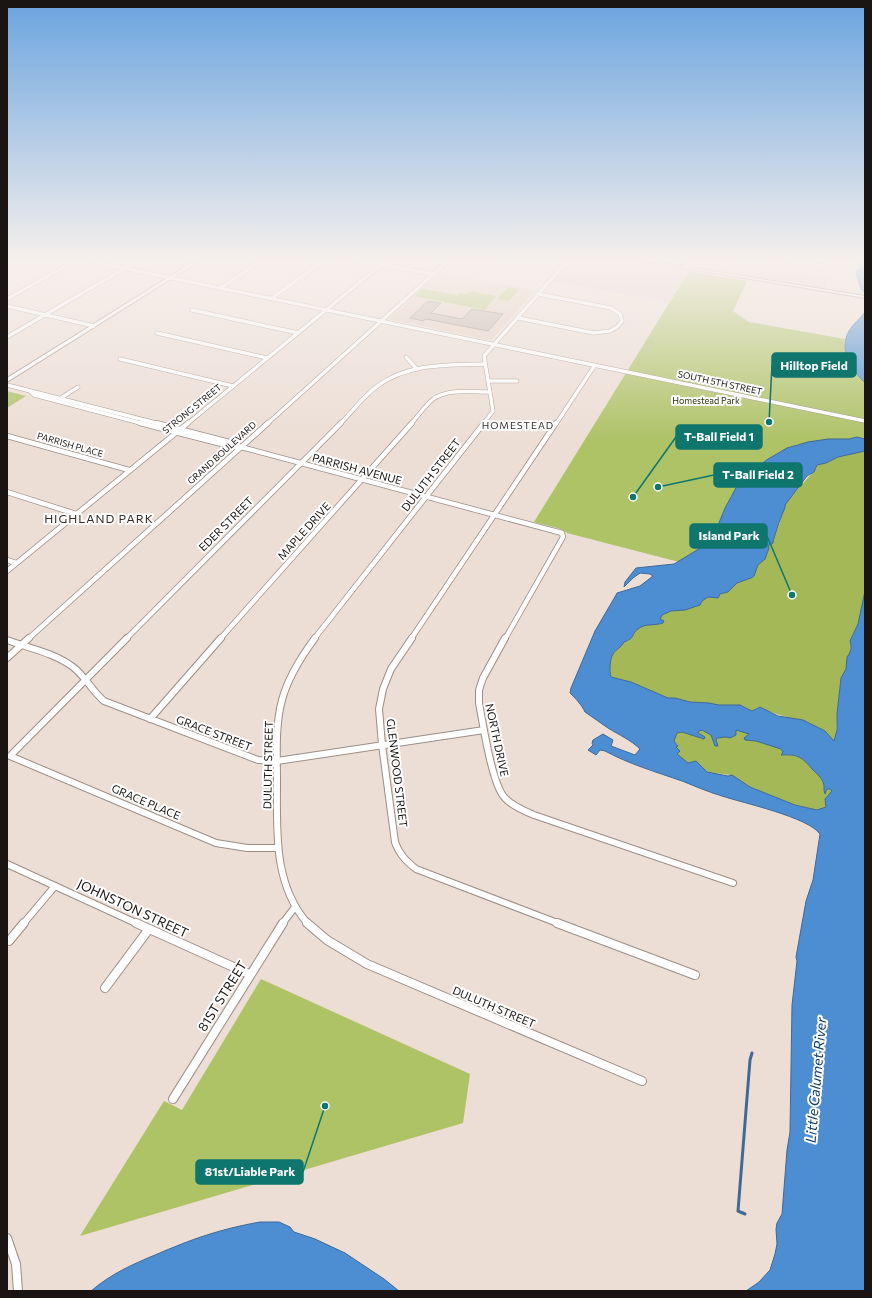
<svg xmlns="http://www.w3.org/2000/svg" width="872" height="1298" font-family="Commissioner,sans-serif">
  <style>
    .commercial { fill: #e8cfd9 }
    .built { fill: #e4cfc2 }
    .green { fill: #aec266 }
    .forest { fill: #a4b858 }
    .water { fill: #4d8dd2; stroke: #3e6998; fill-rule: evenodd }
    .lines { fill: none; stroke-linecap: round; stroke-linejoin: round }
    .stream { stroke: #3e6998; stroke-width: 3 }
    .building { fill: #c0b2aa; stroke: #93867e }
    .street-far3-casing { stroke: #9b8e86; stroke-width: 4.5 }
    .street-far2-casing { stroke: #9b8e86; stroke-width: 6 }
    .street-far1-casing { stroke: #9b8e86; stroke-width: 8 }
    .street-casing { stroke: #9b8e86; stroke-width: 10 }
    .secondary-casing { stroke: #9b8e86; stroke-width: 2 }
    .street-far3 { stroke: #fff; stroke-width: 3.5 }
    .street-far2 { stroke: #fff; stroke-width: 4.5 }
    .street-far1 { stroke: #fff; stroke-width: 6 }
    .street { stroke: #fff; stroke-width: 8 }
    .secondary { fill: #fff; fill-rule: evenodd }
    .labels { text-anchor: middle; stroke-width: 4; stroke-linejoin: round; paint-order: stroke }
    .far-street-label { font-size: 9px; fill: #1a1512; stroke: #fff }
    .far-park-label { font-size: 9px; fill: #2d340c; stroke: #fff }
    .far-neighbourhood-label { font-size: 10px; letter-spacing: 1px; fill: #392e27; stroke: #fff }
    .street-label { font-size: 11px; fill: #1a1512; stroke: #fff }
    .neighbourhood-label { font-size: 12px; letter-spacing: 1px; fill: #392e27; stroke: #fff }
    .near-street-label { font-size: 13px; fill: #1a1512; stroke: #fff }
    .near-water-label { font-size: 14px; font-style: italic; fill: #0e3d6a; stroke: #fff }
    .leader { fill: none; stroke: #0f766e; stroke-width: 1.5 }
    .callout-dot { fill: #0f766e; stroke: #fff; stroke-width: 1.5 }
    .callout { fill: #0f766e; stroke: #0f766e; stroke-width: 1.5 }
    .callout-label { font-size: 12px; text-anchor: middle; font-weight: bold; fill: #fff }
  </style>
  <rect width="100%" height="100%" fill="#ecded5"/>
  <g class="commercial">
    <polygon points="561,260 636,260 690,269 669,302 546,280 564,260"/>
    <polygon points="692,260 717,260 828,278 824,290 687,267"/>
  </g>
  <polygon class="built" points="440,273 536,290 491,340 389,319"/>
  <g class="green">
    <path d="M689,271L747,281L733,311L749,322L845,339C840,358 856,368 864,383C867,388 865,429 865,439C858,436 855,439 847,439C837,440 828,439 817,442C810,443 803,443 796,445C764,456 739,478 725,508C719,520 717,535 707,544C699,551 688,556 679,562L567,533L561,529L534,522Z"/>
    <polygon points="508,287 520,289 509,301 497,299"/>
    <polygon points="422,289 457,295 459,293 467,294 470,291 496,296 485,310 414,296"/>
    <polygon points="7,391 26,396 7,408"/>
    <polygon points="261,979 470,1074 463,1123 80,1236 164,1101 182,1110"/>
  </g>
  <g class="forest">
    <path d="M865,451L864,598L858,624L852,636L850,654L847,657L846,669L841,678L837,714L836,741L832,740L825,731L812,725L757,708L752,711L740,705L719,706L709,703L690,702L675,698H668L631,682L611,677C609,671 610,659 613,654C616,649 621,648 624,642L629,641C637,627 643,623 659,624L661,615L671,611L692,607L708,597L718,598L719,594L728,592L737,583L754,576C755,563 769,558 768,546L773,543V539L780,523L781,516L786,502L815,470L817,465L826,463L838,457Z"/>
    <path d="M702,730L712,735L715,745L717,746L716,740L717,738L736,735V730C740,730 746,732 749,734L747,737L781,749L783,752L781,755C788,755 793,754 800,757C810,763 826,779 824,792L827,789H830L832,791L831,794L827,797L826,807L817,810L795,805L750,787L730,775L707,772L696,761L688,763L679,757L675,747L678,745L674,741L677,733L682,732L702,738L698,733L699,731Z"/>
  </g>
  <g class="water">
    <polygon points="865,260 865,292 861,289 856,273"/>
    <path d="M865,312V383C851,369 838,351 849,331C853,324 860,319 865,312Z"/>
    <path d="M857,437L865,439V451L838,457L826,463L817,465L814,472L807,476L785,505V508C783,511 773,539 773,543L768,546L769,548L765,559L758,565L754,576L751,578L737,583L728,592L720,594L718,598L708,597L702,601L700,605L685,610L671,611L662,615L660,619L664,621L663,623C655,626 645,623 638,629C631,634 635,639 624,642C621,648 616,649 613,654C610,659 609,671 611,677L631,682L668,698H675L690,702L709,703L719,705H740L752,711L760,707L778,716L803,720L825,731L834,741L837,730V714L841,678L846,669L847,657C851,652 852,647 850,641L858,624L865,591V1291H746L759,1282L770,1270L775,1254L777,1244L776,1229L777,1223L782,1214L787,1150L790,1132L792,1005L797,961L796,957L806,901L813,880L820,834C808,817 743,803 722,796C708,792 695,786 682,781C656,772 629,764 605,751L600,750L596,755L588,750L593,745L592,743L593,740L603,734L613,740L611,746L635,755L640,749C631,740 619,735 608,728C600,723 593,717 585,712C582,705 575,698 570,693L571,688L595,631L616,595L617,593L640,586L653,576L650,574L640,573L633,578L624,587L625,582L636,568L674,564L707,544L714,535L725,508L737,486L745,476L768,459L787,448L808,442L828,439H849ZM702,730L711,735L715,746H718L716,740L717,738L726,737L730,738L736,735V730L749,734L744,738L745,740L756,741L781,749L783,752L781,755C798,754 802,757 813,770C816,773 821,777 823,782C825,786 823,790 825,794L827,789H830L832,791L825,799L826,807L817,810L795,805L750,787L732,775L728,776L707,772L696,761L688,763L677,754L680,751L676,747L678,746L674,741L677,733L682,732L704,739L705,737L698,733L699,731Z"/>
    <path d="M260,1222H279L290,1227L294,1232L315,1239L345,1253L384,1279L399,1291H91C111,1274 131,1265 155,1255C192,1239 220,1229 260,1222Z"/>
  </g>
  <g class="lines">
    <polyline class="stream" points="745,1214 738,1211 750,1060 752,1053"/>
  </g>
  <polygon class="building" points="428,301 441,303 431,313 462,319 472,309 503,314 488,331 426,319 423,321 410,318"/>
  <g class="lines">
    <g class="street-far3-casing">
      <g id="street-far3">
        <polyline points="84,260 865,421"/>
        <polyline points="355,260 433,274"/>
        <polyline points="783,260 824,266 829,260"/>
        <polyline points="7,264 15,260"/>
        <polyline points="686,267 691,260"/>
        <polyline points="500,268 509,260"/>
        <polyline points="221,288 262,260"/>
        <polyline points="272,298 325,260"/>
        <polyline points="7,299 76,260"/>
        <polyline points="7,306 94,326"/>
        <polyline points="192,310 298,333"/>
        <polyline points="518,318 594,333 610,331 617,327 622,321 620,314 611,308 538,294"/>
        <polyline points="157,333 267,358"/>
        <polyline points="7,337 139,260"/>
        <polyline points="406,357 416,368"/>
        <polyline points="120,359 233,386"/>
        <polyline points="489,381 517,381"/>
        <polyline points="7,385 160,424"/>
        <polyline points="30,391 34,395 144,424"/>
        <polyline points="61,398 78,387"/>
        <polyline points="187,424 387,260"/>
        <polyline points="267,424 449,260"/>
        <path d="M340,424C352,412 363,397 376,387C407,363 448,365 485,364"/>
        <path d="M411,424C418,416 424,407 432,400C446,388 472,392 490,392"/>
        <polyline points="483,424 493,411 484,356 568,260"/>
        <polyline points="556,424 595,365"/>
      </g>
    </g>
    <g class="street-far2-casing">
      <g id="street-far2">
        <polyline points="140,423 233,447 241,447 562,533 563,537 505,639"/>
        <polyline points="156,423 237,444 240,447"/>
        <polyline points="7,436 129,470"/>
        <polyline points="7,492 76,514"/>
        <polyline points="7,560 16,563"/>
        <polyline points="7,571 188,423"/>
        <polyline points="28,639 268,423"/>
        <polyline points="126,639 341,423"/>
        <polyline points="220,639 412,423"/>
        <polyline points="314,639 484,423"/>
        <polyline points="411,639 556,423"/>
      </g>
    </g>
    <g class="street-far1-casing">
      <g id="street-far1">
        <polyline points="127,638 10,756 216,843 247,848 278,848"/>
        <path d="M412,638L391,669L383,689L379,709L382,745L395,842C399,854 406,861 416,869L560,924"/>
        <path d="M505,638L483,678L479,690V703C483,724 492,785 505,798C512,806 524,811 534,815L733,883"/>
        <path d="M7,640C28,648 55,653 73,667C85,676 92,691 104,701L258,760L277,761L484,730"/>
        <polyline points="7,658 29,638"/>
        <polyline points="150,719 221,638"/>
        <polyline points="7,864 138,924"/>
        <polyline points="23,924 55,886"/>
        <polyline points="282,924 295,907"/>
        <path d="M308,924C273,884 277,831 277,782C277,754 275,726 282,700C288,677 301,657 315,638"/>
      </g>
    </g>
    <g class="street-casing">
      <g id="street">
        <polyline points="136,923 249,974"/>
        <polyline points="307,923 327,940 367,964 642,1081"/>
        <polyline points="557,923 695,975"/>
        <polyline points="9,941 24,923"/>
        <polyline points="105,988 149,929"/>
        <polyline points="173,1099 283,923"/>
        <polyline points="7,1238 16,1264 18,1291"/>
      </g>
    </g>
    <g class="secondary-casing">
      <g id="secondary">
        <polygon points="196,260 201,260 7,382 7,378"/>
        <polygon points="637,260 645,260 865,296 865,298"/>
      </g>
    </g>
    <use href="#street-far3" class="street-far3"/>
    <use href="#street-far2" class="street-far2"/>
    <use href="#street-far1" class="street-far1"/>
    <use href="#street" class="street"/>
    <use href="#secondary" class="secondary"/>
  </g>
  <linearGradient id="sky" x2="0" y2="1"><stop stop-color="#6aa4df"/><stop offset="0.59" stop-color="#f6f0ec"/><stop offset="1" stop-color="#f6f0ec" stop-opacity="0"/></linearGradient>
  <rect width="872" height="441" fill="url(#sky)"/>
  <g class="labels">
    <g class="far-street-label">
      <text transform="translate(720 383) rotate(12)" y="3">SOUTH 5TH STREET</text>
      <text transform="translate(192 409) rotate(-39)" y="3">STRONG STREET</text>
      <text transform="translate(70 445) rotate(16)" y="3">PARRISH PLACE</text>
      <text transform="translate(222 453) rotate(-42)" y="3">GRAND BOULEVARD</text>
    </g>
    <g class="far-park-label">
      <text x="706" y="404">Homestead Park</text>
    </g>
    <g class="far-neighbourhood-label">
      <text x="518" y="429">HOMESTEAD</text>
    </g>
    <g class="street-label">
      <text transform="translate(357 469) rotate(15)" y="4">PARRISH AVENUE</text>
      <text transform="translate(431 475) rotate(-52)" y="4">DULUTH STREET</text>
      <text transform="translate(226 524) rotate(-45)" y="4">EDER STREET</text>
      <text transform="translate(304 531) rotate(-48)" y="4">MAPLE DRIVE</text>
      <text transform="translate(214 733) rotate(21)" y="4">GRACE STREET</text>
      <text transform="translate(497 740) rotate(78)" y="4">NORTH DRIVE</text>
      <text transform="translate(268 765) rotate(-89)" y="4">DULUTH STREET</text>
      <text transform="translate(397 773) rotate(83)" y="4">GLENWOOD STREET</text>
      <text transform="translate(146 802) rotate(23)" y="4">GRACE PLACE</text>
      <text transform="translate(494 1007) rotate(23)" y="4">DULUTH STREET</text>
    </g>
    <g class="neighbourhood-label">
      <text x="99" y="523">HIGHLAND PARK</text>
    </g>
    <g class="near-street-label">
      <text transform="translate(133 908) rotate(25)" y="5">JOHNSTON STREET</text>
      <text transform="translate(222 996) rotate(-58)" y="5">81ST STREET</text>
    </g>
    <g class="near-water-label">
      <text transform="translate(816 1080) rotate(-85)" y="5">Little Calumet River</text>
    </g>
  </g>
  <path class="leader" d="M769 422L772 365M633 497L676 437M658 487L714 475M792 595L767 536M325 1106L303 1172"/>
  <g class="callout-dot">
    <circle cx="769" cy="422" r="4"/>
    <circle cx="633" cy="497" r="4"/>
    <circle cx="658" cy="487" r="4"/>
    <circle cx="792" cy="595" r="4"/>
    <circle cx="325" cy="1106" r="4"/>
  </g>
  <g class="callout">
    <rect x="772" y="353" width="84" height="24" rx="4"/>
    <rect x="676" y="425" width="86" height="24" rx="4"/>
    <rect x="714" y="463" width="88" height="24" rx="4"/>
    <rect x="690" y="524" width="77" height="24" rx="4"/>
    <rect x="196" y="1160" width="107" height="24" rx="4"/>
  </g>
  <g class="callout-label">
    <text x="814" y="370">Hilltop Field</text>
    <text x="719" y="441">T-Ball Field 1</text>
    <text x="758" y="479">T-Ball Field 2</text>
    <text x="729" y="540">Island Park</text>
    <text x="250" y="1176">81st/Liable Park</text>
  </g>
  <rect width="872" height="1298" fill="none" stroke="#1a1512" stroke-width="16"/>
</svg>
